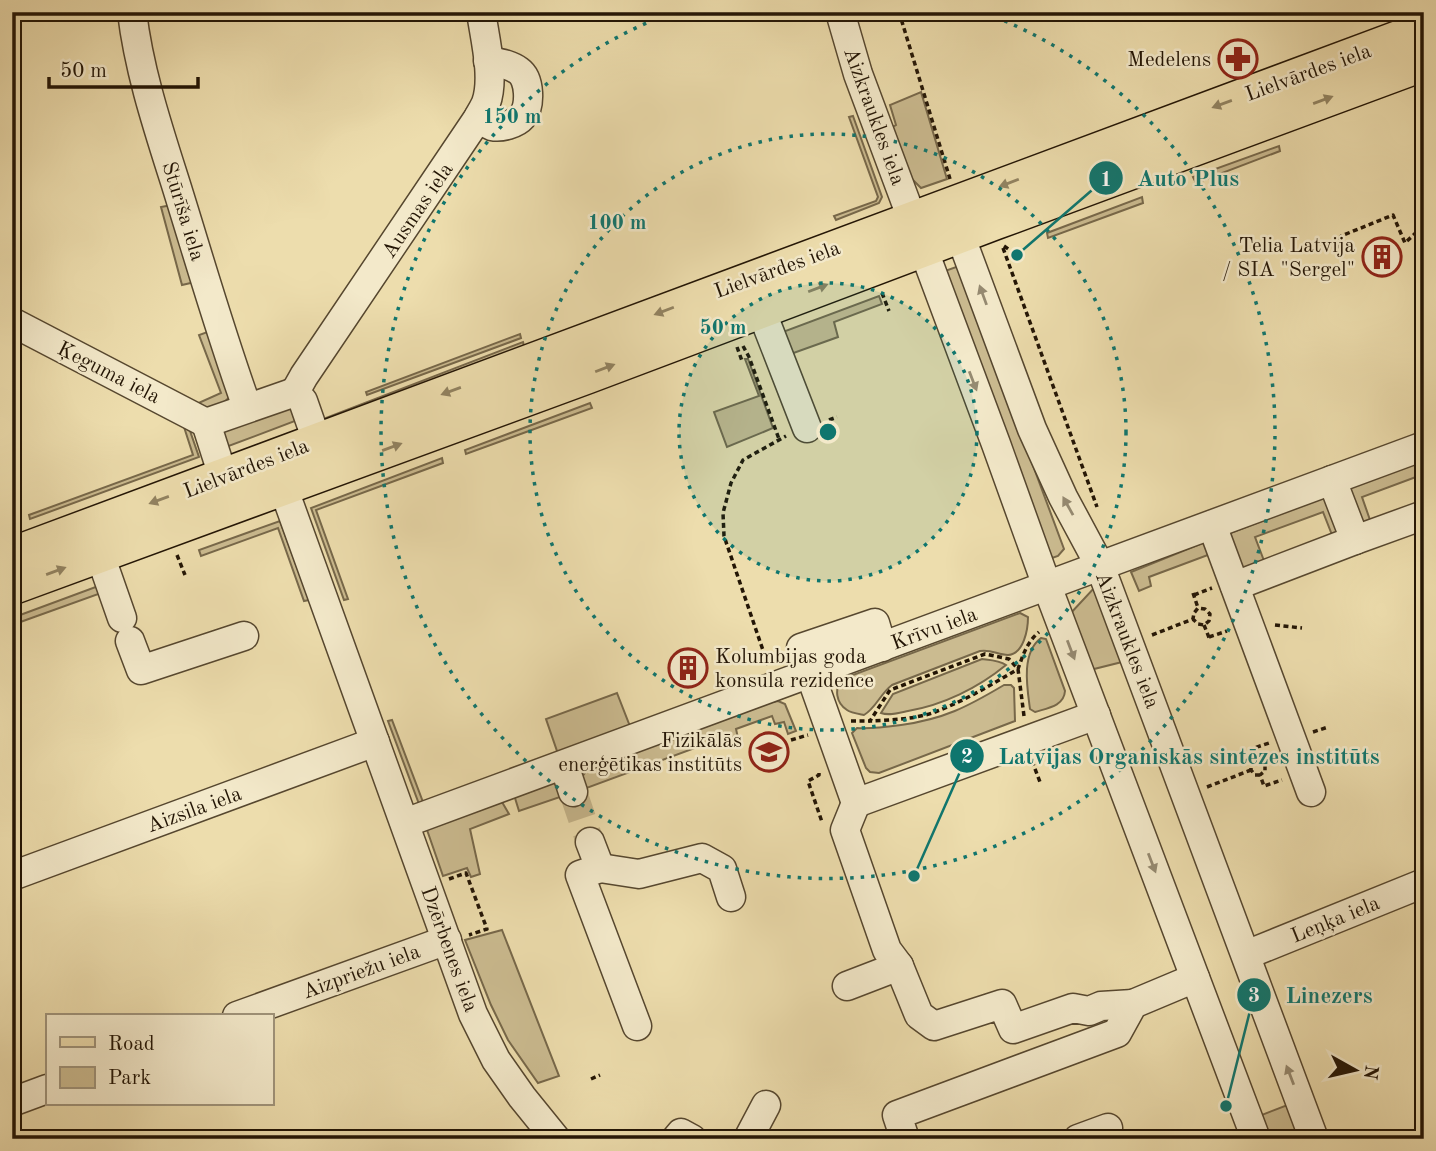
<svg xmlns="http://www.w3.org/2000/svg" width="1436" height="1151" font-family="'Old Standard TT',serif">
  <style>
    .green { fill: #cbbb90; stroke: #77684a; stroke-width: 2 }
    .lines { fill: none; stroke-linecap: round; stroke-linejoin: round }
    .minor-tunnel { stroke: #c5b58b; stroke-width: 28; stroke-dasharray: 28 14; stroke-linecap: butt }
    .minor-casing { stroke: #56472f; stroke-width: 31 }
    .major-casing { stroke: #231505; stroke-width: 38 }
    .path { stroke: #231505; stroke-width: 3.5; stroke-dasharray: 5 3.5; stroke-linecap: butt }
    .minor { stroke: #f3e9ca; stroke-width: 28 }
    .major { stroke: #edddad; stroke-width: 35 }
    .oneway { fill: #928361 }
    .oneway2 { fill: #958a71 }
    .ring { fill: none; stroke: #0f766e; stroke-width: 3.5; stroke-dasharray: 3.5 7 }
    .labels { text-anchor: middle; stroke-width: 5; stroke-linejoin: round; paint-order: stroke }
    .poi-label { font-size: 21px; fill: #231505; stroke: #f3e9ca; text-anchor: end }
    .street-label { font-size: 21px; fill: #231505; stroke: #f3e9ca }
    .centre { fill: #0f766e; stroke: #f3e9ca; stroke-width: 3.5 }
    .ring-label { font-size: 21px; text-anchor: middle; font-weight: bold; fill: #0f766e; stroke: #f3e9ca; stroke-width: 5; stroke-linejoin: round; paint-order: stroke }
    .leader { fill: none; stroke: #0f766e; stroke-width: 2.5 }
    .callout-dot { fill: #0f766e; stroke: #f3e9ca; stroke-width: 2.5 }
    .mark-label { font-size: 21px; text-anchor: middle; font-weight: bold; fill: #fff }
    .callout-label { font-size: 23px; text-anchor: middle; font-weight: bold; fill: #0f766e; stroke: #f3e9ca; stroke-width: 5; stroke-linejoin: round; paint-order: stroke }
  </style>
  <rect width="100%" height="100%" fill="#edddad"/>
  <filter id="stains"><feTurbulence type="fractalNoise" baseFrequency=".00286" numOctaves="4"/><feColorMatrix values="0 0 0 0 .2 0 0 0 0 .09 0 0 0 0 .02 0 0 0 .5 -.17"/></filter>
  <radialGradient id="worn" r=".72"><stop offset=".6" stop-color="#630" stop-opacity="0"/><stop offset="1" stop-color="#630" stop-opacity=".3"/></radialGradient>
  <g class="green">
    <polygon points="921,92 947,179 921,188 909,176 889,129 896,125 890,105"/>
    <polygon points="853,116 882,197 879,203 836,220 834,216 876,201 878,197 849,117"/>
    <polygon points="1279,146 1280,151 1196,183 1193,177"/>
    <polygon points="1142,197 1143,203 1048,238 1047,233"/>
    <polygon points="172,205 195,282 182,285 161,207"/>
    <polygon points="959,266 1064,549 1058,556 1052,558 942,272"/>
    <polygon points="879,296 882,304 834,322 838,337 788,355 780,333"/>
    <path d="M213,330L230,396C220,409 208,409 194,405L221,393L199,335Z"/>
    <polygon points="520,334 521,338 367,395 366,392"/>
    <polygon points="523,342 524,346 327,421 323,419"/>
    <polygon points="745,359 748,359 773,428 727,447 714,412 759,396"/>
    <polygon points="590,403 592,408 466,454 465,450"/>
    <polygon points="290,405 295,421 226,447 220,429"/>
    <polygon points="184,427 190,431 199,457 30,519 29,515 193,455"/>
    <polygon points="442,458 443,463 316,510 348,599 344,600 311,508"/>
    <polygon points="1424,460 1424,474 1362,497 1370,520 1355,528 1341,489"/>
    <polygon points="1330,495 1345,535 1334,540 1323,512 1255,537 1266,566 1237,575 1225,535"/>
    <polygon points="280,521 309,600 304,601 278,528 201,556 199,550"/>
    <polygon points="1210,540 1216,552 1149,577 1151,586 1139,591 1131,572"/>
    <polygon points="101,585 104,592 12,625 12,618"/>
    <polygon points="1095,587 1126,661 1090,670 1069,615"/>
    <path d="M1020,613L1028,617C1028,629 1024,654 1008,655C998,655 991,649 980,651L892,685C880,694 876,708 864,715C859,714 851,713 847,710C836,703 834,689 842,679Z"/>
    <path d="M1041,638L1046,639L1065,691C1064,706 1048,708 1035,712L1030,709C1027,687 1021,653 1041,638Z"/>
    <path d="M982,659C991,660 999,660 1006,665C978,688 943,705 908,711C899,713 889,716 881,713L893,694Z"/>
    <path d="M1004,685H1011L1014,688L1015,721L879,773L870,772L866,768L852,733L857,728C872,729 886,727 901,725C944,719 967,707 1004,685Z"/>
    <polygon points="617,693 631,729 419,804 388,721 392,720 423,802 558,754 546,719"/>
    <polygon points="778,701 785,704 796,731 788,734 784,722 775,724 772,716 736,729 738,738 731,741 731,742 721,746 719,739 584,789 582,777 590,766 766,703"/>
    <polygon points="556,781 563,796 519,811 515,798 516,794"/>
    <polygon points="502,802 509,814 470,829 480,874 471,877 467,868 443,876 426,827"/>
    <polygon points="502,930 559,1076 538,1083 508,1040 491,1005 465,940"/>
    <polygon points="1290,1104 1303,1139 1267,1139 1259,1116"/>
  </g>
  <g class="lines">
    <polyline class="minor-tunnel" points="573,792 590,842"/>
    <g class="minor-casing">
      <g id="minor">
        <path d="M132,12C139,72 159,131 177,188C200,262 221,335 247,407"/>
        <polyline points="840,12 858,74 996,444 1047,586 1256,1139"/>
        <path d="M478,118C482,121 487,124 492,126C501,128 516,124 522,117C531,106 530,79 519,71C510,64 499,63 488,61"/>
        <polyline points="942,226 960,235 1032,429 1063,497 1100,566 1314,1139"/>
        <polyline points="761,310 807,428"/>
        <polyline points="12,322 206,423"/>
        <path d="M295,392L304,376L478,118C480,114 484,108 486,103C495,78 485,39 481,12"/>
        <polyline points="295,392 303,401 317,441"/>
        <polyline points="206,423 295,392"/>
        <polyline points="206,423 223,476"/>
        <polyline points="1332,480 1355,540"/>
        <polyline points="283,487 473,1014 496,1060 522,1097 556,1139"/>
        <polyline points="1212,525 1311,792"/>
        <polyline points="100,555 122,618"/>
        <polyline points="1235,586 1355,540 1424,515"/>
        <polyline points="130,641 141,670 244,636"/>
        <polyline points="882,647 875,623 801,648 856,803 1096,715"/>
        <polyline points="564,765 573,792"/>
        <polyline points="856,803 845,830 887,950 899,966 919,1015 934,1026 1002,1004 1013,1029 1073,1008 1089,1011 1101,1006 1133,1004"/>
        <polyline points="405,823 1424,446"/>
        <polyline points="590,842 600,868 580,875 637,1026"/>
        <polyline points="600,868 639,874 702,858 722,869 731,897"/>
        <polyline points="12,876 375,742"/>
        <polyline points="1246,955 1424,883"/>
        <polyline points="847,986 899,966"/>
        <polyline points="237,1016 447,940"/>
        <polyline points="12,1102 47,1089"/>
        <polyline points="676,1139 681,1133 692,1139"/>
        <polyline points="748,1139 766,1105"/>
        <polyline points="905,1139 897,1115 1117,1033 1133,1004 1195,978"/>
        <polyline points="1078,1139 1108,1128"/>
      </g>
    </g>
    <g class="major-casing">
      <g id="major">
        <polyline points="12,555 1424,29"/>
        <polyline points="12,587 587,376 995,222 1424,63"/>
      </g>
    </g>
    <g class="path">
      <polyline points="899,12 950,179"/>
      <polyline points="1004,246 1014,253"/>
      <polyline points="1003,248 1097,507"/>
      <polyline points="1337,248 1341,236 1393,215 1405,243 1424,225"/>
      <polyline points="882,293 889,311"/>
      <polyline points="743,346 749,357 779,439"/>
      <polyline points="737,347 742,361"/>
      <polyline points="829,420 837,417"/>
      <polyline points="177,555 185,575"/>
      <polyline points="1193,593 1198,608"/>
      <polyline points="1194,595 1212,588"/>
      <polyline points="1204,625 1210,640"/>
      <polyline points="1275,625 1302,628"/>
      <polyline points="1152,635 1193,619 1194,613 1198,608 1205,609 1210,614 1209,621 1204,625 1198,624 1193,619"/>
      <polyline points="1209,637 1227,631"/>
      <polyline points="768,665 724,536 723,513 731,483 743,460 786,436"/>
      <path d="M1024,716L1018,669L1009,659L985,654L890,690L870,721C891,720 916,719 935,712C964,701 991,685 1018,669C1023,655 1027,642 1039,632"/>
      <polyline points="851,721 870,721"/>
      <polyline points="1313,732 1328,727"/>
      <polyline points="791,740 808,735"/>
      <polyline points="1255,760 1251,749 1269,743"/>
      <polyline points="1032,761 1040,782"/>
      <polyline points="819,773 819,775 808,781 822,822"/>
      <polyline points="1260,775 1255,775 1251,770 1251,765 1255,761 1261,761 1265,765 1265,771 1260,775 1264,786 1282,780"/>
      <polyline points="1207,787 1251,770"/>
      <polyline points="449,879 466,873 487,929 469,935"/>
      <polyline points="591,1079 600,1075"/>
    </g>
    <use href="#minor" class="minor"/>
    <use href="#major" class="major"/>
  </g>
  <defs><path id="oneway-solid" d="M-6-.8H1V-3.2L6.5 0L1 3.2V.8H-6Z" transform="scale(1.75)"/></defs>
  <g class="oneway">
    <use href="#oneway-solid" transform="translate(1323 100) rotate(-20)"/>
    <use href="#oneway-solid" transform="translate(1222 104) rotate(160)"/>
    <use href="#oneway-solid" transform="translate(1009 183) rotate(159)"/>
    <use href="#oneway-solid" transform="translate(818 288) rotate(-21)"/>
    <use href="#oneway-solid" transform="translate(664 311) rotate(159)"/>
    <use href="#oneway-solid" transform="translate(605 368) rotate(-21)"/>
    <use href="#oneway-solid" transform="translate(451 391) rotate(160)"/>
    <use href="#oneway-solid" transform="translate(392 447) rotate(-20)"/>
    <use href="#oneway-solid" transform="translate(159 500) rotate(160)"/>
    <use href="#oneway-solid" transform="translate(56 571) rotate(-20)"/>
  </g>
  <g class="oneway2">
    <use href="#oneway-solid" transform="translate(983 295) rotate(-110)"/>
    <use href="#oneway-solid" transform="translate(973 381) rotate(69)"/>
    <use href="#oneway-solid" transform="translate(1068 506) rotate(-119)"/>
    <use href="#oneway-solid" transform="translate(1071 650) rotate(69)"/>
    <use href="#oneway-solid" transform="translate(1152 863) rotate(69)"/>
    <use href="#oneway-solid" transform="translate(1290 1075) rotate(-111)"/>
  </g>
  <circle cx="828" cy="432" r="149" fill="#0f766e" fill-opacity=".12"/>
  <g class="ring">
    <circle cx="828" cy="432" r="149"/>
    <circle cx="828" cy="432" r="298"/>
    <path d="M985 13A447 447 0 1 1 671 13"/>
  </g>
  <defs>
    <g id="pharmacy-ring" transform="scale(2.0125)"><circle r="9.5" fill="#f3e9ca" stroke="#8f2418" stroke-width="1.5"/><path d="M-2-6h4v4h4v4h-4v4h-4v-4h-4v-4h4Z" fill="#8f2418"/></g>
    <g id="building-ring" transform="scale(2.0125)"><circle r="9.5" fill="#f3e9ca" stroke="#8f2418" stroke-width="1.5"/><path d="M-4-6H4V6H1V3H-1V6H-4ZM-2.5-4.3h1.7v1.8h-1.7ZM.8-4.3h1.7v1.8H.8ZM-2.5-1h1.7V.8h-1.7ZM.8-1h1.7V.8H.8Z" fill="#8f2418"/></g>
    <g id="university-ring" transform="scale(2.0125)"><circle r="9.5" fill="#f3e9ca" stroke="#8f2418" stroke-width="1.5"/><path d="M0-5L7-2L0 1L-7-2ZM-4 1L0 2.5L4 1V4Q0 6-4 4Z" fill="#8f2418"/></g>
  </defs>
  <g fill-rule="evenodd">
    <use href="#pharmacy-ring" x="1238" y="59"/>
    <use href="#building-ring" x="1382" y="257"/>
    <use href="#building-ring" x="688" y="668"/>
    <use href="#university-ring" x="769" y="752"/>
  </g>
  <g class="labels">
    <g class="poi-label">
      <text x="1211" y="66">Medelens</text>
      <text x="1355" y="252">Telia Latvija<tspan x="1355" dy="24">/ SIA "Sergel"</tspan></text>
      <text x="715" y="663" text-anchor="start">Kolumbijas goda<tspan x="715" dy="24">konsula rezidence</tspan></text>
      <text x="742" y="747">Fizikālās<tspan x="742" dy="24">enerģētikas institūts</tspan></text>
    </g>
    <g class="street-label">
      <text transform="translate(1308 72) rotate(-20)" y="7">Lielvārdes iela</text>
      <text transform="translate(875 116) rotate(70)" y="7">Aizkraukles iela</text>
      <text transform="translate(417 210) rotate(-56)" y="7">Ausmas iela</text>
      <text transform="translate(184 211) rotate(73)" y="7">Stūrīša iela</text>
      <text transform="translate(777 269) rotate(-20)" y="7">Lielvārdes iela</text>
      <text transform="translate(109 372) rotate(27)" y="7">Ķeguma iela</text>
      <text transform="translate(246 468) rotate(-21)" y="7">Lielvārdes iela</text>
      <text transform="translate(934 628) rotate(-20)" y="7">Krīvu iela</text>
      <text transform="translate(1128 640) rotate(69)" y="7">Aizkraukles iela</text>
      <text transform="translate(194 809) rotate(-20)" y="7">Aizsila iela</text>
      <text transform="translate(1335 919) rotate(-22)" y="7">Leņķa iela</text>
      <text transform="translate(450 949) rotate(70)" y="7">Dzērbenes iela</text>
      <text transform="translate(361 971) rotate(-20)" y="7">Aizpriežu iela</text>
    </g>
  </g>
  <circle cx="828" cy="432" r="10" class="centre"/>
  <g class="ring-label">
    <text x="512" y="123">150 m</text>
    <text x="617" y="229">100 m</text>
    <text x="723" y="334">50 m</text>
  </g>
  <path class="leader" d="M1017 255L1106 178M914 876L967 756M1226 1106L1254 995"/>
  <g class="callout-dot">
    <circle cx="1017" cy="255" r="7"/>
    <circle cx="914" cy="876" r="7"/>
    <circle cx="1226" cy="1106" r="7"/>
    <circle cx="1106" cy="178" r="18"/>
    <circle cx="967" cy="756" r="18"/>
    <circle cx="1254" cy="995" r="18"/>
  </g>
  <g class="mark-label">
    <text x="1106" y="186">1</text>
    <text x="967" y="763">2</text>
    <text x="1254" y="1002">3</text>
  </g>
  <g class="callout-label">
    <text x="1188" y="186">Auto Plus</text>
    <text x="1189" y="764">Latvijas Organiskās sintēzes institūts</text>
    <text x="1329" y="1003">Linezers</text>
  </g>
  <rect width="1436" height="1151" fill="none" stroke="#edddad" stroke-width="42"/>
  <rect x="14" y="14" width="1408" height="1123" fill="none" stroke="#231505" stroke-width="3.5"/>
  <rect x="21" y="21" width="1394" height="1109" fill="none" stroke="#231505" stroke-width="2"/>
  <rect x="46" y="1014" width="228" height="91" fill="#f3e9ca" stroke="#a0947b" stroke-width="2"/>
  <rect x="60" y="1037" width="35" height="10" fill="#edddad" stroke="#a0947b" stroke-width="2"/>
  <text x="108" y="1050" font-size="21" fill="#231505">Road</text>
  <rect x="60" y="1067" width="35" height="21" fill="#cbbb90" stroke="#a0947b" stroke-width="2"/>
  <text x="108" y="1084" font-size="21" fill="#231505">Park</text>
  <g transform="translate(1355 1070) rotate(98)" stroke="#f3e9ca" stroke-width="5" paint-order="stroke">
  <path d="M0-5L12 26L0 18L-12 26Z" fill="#231505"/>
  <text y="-10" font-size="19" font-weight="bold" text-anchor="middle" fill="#231505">N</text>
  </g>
  <path d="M49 77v10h149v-10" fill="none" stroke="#231505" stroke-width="3.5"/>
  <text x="60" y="77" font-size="21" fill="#231505" stroke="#f3e9ca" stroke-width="5" paint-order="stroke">50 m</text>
  <rect width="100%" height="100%" filter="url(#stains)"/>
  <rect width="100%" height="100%" fill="url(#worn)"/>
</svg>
